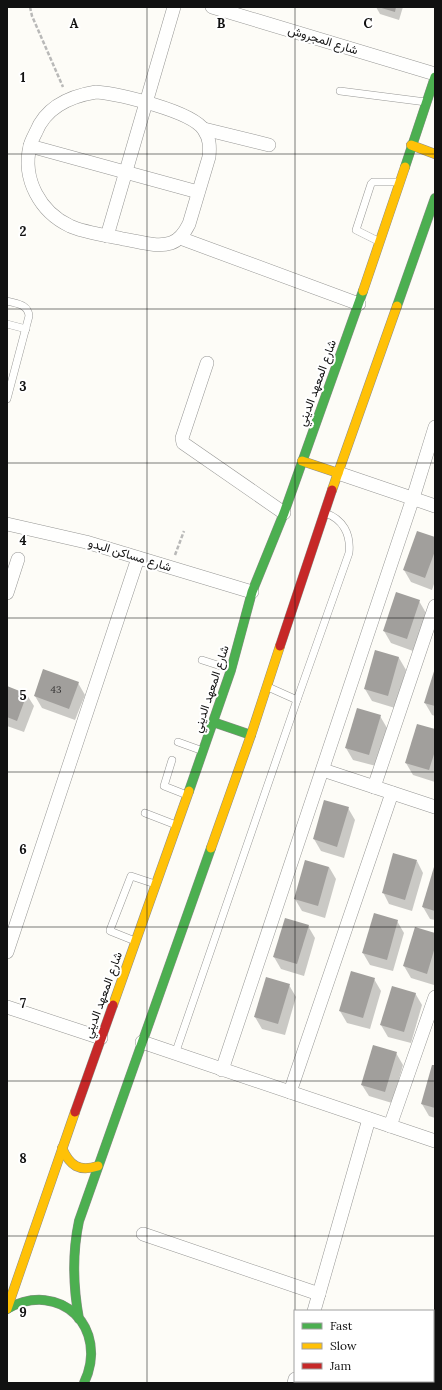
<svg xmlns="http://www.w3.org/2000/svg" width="442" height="1390" font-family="Lora,Vazirmatn,serif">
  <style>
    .shadow { fill: #0003 }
    .building { fill: #a19f9c }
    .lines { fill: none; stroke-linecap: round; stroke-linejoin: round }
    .lane-casing { stroke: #979795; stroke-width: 8 }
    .street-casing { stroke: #979795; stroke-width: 14 }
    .fast-casing { stroke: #8e8d8b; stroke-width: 10 }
    .slow-casing { stroke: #8e8d8b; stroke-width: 10 }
    .jam-casing { stroke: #8e8d8b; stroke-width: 10 }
    .path { stroke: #b9b9b8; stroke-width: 2.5; stroke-dasharray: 4 2; stroke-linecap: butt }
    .lane { stroke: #fffffe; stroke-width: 7 }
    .street { stroke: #fffffe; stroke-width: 13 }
    .fast { stroke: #4caf50; stroke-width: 9 }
    .slow { stroke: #ffc107; stroke-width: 9 }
    .jam { stroke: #c62828; stroke-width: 9 }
    .grid { fill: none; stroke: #111; stroke-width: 1; stroke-opacity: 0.55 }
    .labels { text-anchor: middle; stroke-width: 4; stroke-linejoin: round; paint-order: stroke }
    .number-label { font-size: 10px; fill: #353434 }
    .street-label { font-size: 12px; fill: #111; stroke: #fff }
    .grid-label { font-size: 13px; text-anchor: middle; font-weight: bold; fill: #111; stroke: #fff; stroke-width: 4; stroke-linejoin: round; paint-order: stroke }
  </style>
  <rect width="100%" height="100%" fill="#fdfcf7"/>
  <g class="shadow">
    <polygon points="376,7 403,7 399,20 380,14"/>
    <polygon points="435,539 435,581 432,590 411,582 404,570"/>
    <polygon points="419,601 426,613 413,651 391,643 384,631"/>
    <polygon points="376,651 399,658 406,670 395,708 372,701 365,689"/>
    <polygon points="435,670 435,716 432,715 425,703"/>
    <polygon points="78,683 85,695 75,720 42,708 35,696"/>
    <polygon points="7,687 27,695 34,706 24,732 7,726"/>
    <polygon points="380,716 387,728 376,766 353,760 346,748"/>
    <polygon points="435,730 435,782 413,775 406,763"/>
    <polygon points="325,801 348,808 355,820 344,858 321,851 314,839"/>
    <polygon points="417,861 423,873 412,911 389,904 383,892"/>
    <polygon points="329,867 336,879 325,918 302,911 295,899"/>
    <polygon points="435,869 435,920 430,919 423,907"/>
    <polygon points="397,921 404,933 393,971 370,965 363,953"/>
    <polygon points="308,926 315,938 304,976 281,969 274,957"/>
    <polygon points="435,934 435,982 434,985 411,978 404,966"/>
    <polygon points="374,979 381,991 370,1029 347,1023 340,1011"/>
    <polygon points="289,985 296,997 285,1035 262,1029 255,1017"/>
    <polygon points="415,993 422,1005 411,1043 388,1037 381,1025"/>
    <polygon points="396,1053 403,1065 392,1103 369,1096 362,1085"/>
    <polygon points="435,1067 435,1118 429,1116 422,1104"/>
  </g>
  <g class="building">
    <polygon points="378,7 396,7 395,12"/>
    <polygon points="417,531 435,537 435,551 425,578 403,570"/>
    <polygon points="396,592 420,600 407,639 383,631"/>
    <polygon points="375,650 399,657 388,696 364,689"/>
    <polygon points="435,668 435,706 424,703"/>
    <polygon points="43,669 79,682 69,709 34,696"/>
    <polygon points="7,686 27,694 17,721 7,717"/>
    <polygon points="357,708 381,715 369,755 345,748"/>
    <polygon points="417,724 435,729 435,751 429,770 405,763"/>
    <polygon points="324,800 349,807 337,847 313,839"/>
    <polygon points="393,853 417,860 405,900 382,893"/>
    <polygon points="305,860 329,867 318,906 294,899"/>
    <polygon points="434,867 435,868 435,911 422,907"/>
    <polygon points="374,913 398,920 387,960 362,953"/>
    <polygon points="285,918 309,925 297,964 273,957"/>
    <polygon points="415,927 435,933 435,947 427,974 403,966"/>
    <polygon points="351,971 375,978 363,1018 339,1011"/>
    <polygon points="266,977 290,984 278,1024 254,1017"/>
    <polygon points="392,986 416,993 404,1032 380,1025"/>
    <polygon points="373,1045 397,1052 385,1092 361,1085"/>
    <polygon points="432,1065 435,1065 435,1108 421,1104"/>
  </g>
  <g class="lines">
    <g class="lane-casing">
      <g id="lane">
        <polyline points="340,91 426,102"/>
        <polyline points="378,241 356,230 371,184 373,182 399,182"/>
        <path d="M7,301C17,304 28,304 29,316L7,399"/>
        <polyline points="7,324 26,329"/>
        <polyline points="202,660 230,669"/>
        <polyline points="268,687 297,700"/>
        <polyline points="178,742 203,751"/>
        <polyline points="172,760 164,786 187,795"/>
        <polyline points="145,813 176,825"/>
        <polyline points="135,941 110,931 110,930 131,876 155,884"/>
        <path d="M175,1054L297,700L349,553C351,534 343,519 325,513"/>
      </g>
    </g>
    <g class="street-casing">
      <g id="street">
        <polyline points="212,7 435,74"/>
        <path d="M96,92C119,94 192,111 204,130C210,139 210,147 209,157L189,224C185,232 180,240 171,243C156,248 138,241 123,239C109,236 82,232 70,226C40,212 22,179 30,146C31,141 34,136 36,132C46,107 71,96 96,92Z"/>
        <polyline points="204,129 269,145"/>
        <polyline points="30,146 198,192"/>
        <polyline points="107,236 174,7"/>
        <polyline points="180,238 359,304"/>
        <polyline points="207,363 182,438 183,443 284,513"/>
        <polyline points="338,473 435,506"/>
        <polyline points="7,524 86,542 252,592"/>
        <polyline points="7,593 18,559"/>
        <polyline points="323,770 435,807"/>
        <polyline points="374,787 435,606"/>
        <polyline points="7,952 138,558"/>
        <polyline points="7,1007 101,1038"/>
        <polyline points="142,1042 435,1141"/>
        <polyline points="222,1070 413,498 435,427"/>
        <polyline points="290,1092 392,793"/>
        <polyline points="390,1126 435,997"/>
        <polyline points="143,1234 319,1294"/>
        <polyline points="314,1311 369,1119"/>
        <polyline points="294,1383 295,1379"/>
      </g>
    </g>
    <g class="fast-casing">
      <g id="fast">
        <polyline points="405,167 435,77"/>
        <polyline points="397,306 435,198"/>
        <polyline points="213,722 251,735"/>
        <polyline points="189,791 231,670 252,592 284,513 363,291"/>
        <path d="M7,1309C60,1279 110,1328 84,1383"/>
        <path d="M79,1319C73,1286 72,1254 79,1221L211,848"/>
      </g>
    </g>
    <g class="slow-casing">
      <g id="slow">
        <polyline points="411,145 435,154"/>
        <polyline points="363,291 405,167"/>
        <polyline points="302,461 338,473"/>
        <polyline points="332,490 397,306"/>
        <polyline points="211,848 251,735 280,646"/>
        <polyline points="113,1005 189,791"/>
        <path d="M62,1148C70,1166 79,1172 98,1166"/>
        <polyline points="7,1309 75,1112"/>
      </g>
    </g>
    <g class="jam-casing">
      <g id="jam">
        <polyline points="280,646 332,490"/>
        <polyline points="75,1112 113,1005"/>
      </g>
    </g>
    <g class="path">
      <polyline points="30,7 32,16 63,87"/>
      <polyline points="175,555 184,531"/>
    </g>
    <use href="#lane" class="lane"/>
    <use href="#street" class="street"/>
    <use href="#fast" class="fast"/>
    <use href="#slow" class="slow"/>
    <use href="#jam" class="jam"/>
  </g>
  <path class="grid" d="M147,7V1383M295,7V1383M7,154H435M7,309H435M7,463H435M7,618H435M7,772H435M7,927H435M7,1081H435M7,1236H435"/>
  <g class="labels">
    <g class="number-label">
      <text x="56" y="693">43</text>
    </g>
    <g class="street-label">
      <text transform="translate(323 40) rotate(17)" y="4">شارع المجروش</text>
      <text transform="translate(317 383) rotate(-70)" y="4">شارع المعهد الديني</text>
      <text transform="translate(130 555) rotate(17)" y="4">شارع مساكن البدو</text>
      <text transform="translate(211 689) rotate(-72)" y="4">شارع المعهد الديني</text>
      <text transform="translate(103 995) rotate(-70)" y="4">شارع المعهد الديني</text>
    </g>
  </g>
  <g class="grid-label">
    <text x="74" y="28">A</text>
    <text x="221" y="28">B</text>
    <text x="368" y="28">C</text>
    <text x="23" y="82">1</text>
    <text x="23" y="236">2</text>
    <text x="23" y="391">3</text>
    <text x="23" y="545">4</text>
    <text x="23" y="700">5</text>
    <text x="23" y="854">6</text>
    <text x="23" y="1008">7</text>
    <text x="23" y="1163">8</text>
    <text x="23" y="1317">9</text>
  </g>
  <rect width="442" height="1390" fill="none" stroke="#111111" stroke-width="16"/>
  <rect x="294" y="1310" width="140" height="72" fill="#ffffff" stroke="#a0a0a0"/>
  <rect x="302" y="1323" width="20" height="6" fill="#4caf50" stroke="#a0a0a0"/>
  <text x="330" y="1330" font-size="12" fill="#111111">Fast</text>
  <rect x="302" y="1343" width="20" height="6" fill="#ffc107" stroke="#a0a0a0"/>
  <text x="330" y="1350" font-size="12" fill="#111111">Slow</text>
  <rect x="302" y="1363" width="20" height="6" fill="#c62828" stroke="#a0a0a0"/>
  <text x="330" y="1370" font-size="12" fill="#111111">Jam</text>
</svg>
